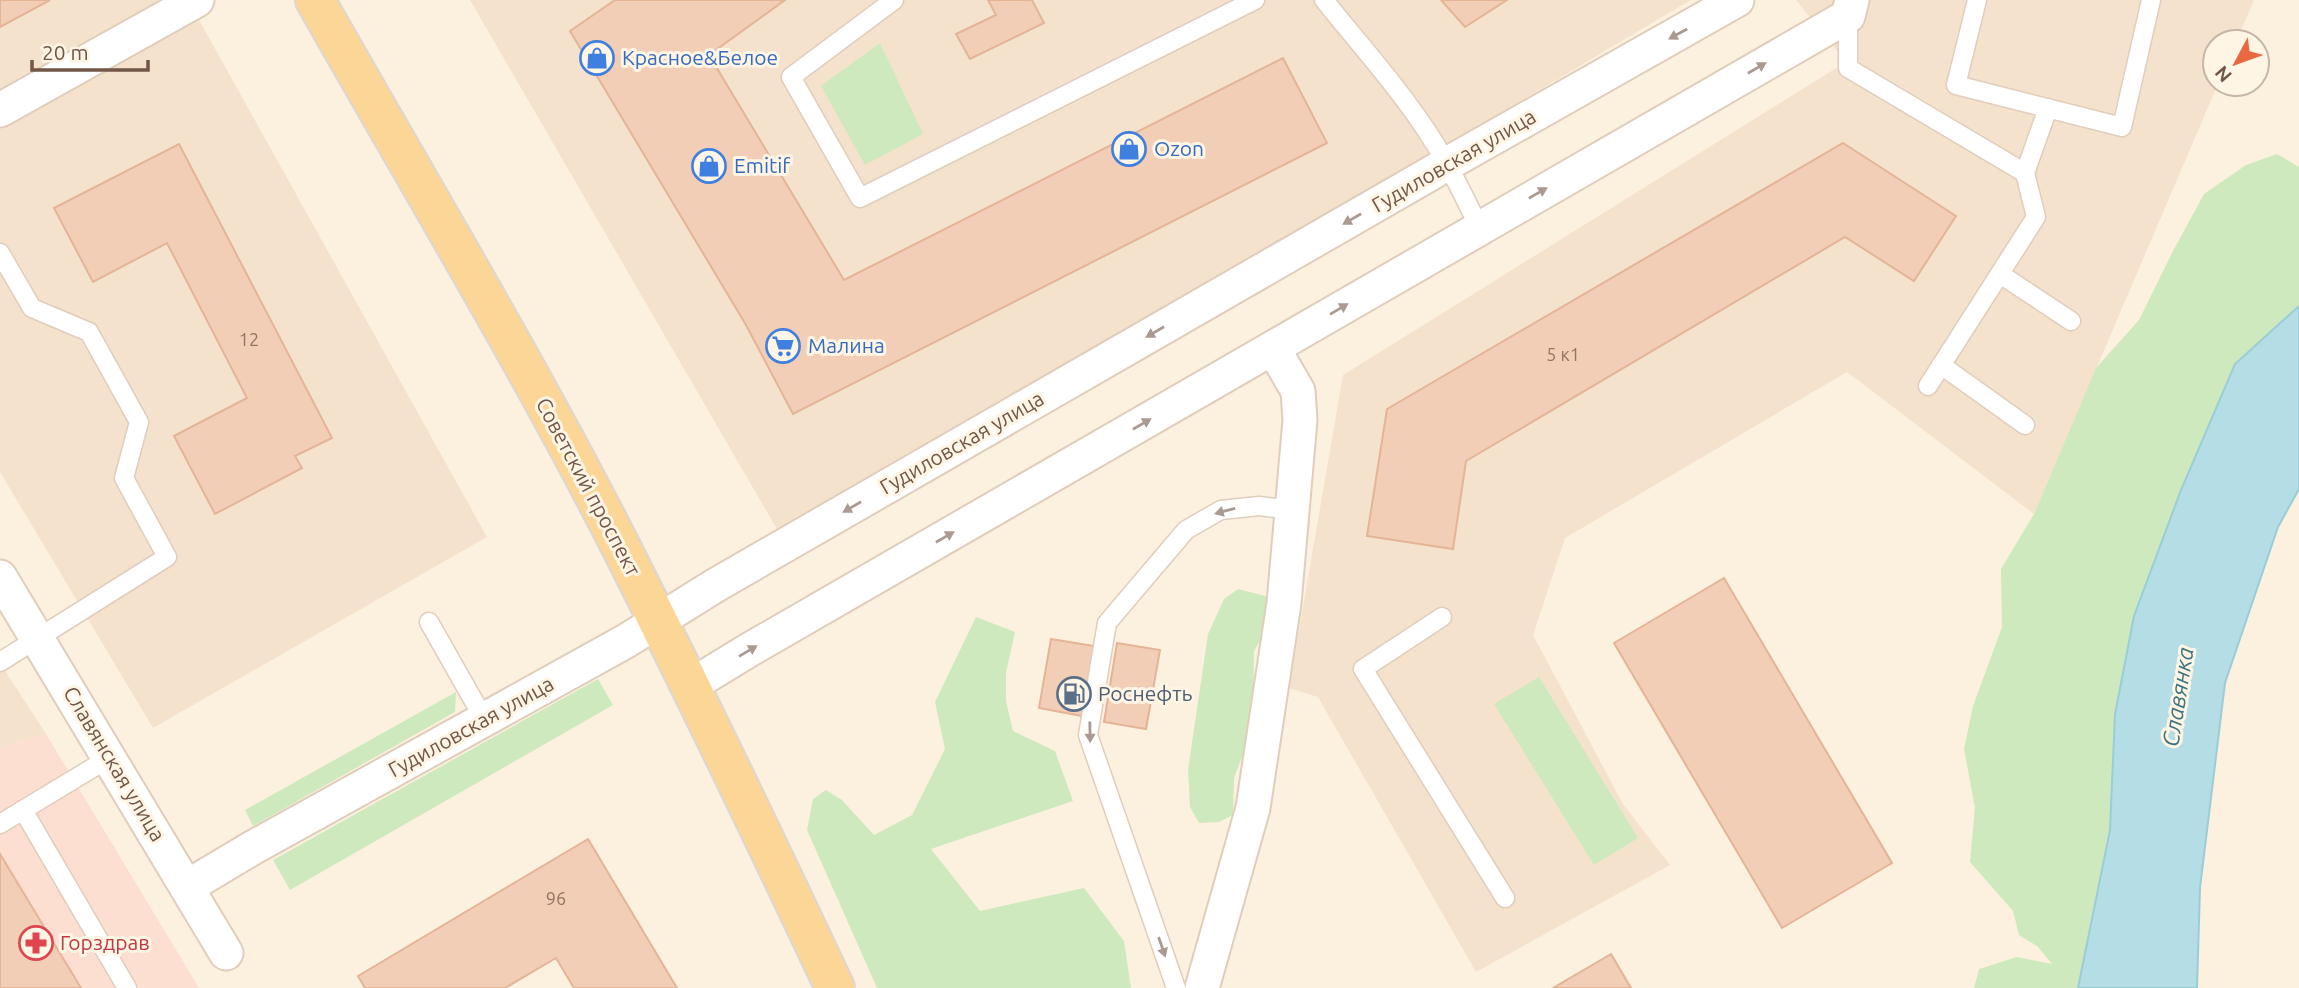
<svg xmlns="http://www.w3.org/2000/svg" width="2299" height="988" font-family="Ubuntu,sans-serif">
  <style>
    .residential { fill: #f4e2cd }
    .commercial { fill: #fddfd2 }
    .green { fill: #cfe9be }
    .water { fill: #b4dde5; stroke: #9acdd7; stroke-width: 2 }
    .building { fill: #f2ceb6; stroke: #e4b496; stroke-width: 2 }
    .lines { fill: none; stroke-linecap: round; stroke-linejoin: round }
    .service-casing { stroke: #e0cdbb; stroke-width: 21 }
    .minor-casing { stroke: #e0cdbb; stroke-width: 37 }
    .primary-casing { stroke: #ddd6d3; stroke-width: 42 }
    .service { stroke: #fff; stroke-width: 18 }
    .minor { stroke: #fff; stroke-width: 33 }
    .primary { stroke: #fcd696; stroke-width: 38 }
    .oneway { fill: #aa9a91 }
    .labels { text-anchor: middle; stroke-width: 6; stroke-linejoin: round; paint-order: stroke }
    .number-label { font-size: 18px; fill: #927463 }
    .shop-label { font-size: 21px; fill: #366cbe; stroke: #fff5e5; text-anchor: start }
    .street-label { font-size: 21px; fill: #725647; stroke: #fff5e5 }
    .service-label { font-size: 21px; fill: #4e5e75; stroke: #fff5e5; text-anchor: start }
    .health-label { font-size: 21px; fill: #be3a42; stroke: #fff5e5; text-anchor: start }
    .water-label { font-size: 23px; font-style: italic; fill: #3e747f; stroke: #fff5e5 }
  </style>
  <rect width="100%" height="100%" fill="#fcf1de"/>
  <g class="residential">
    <polygon points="0,0 188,0 487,537 153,728 0,472"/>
    <polygon points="470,0 1691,0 1453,141 778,531"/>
    <polygon points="1796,0 2254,0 2236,42 2215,42 2215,84 2218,84 2034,514 1847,372 1565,538 1533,635 1623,804 1670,865 1476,972 1318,697 1289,688 1343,375 1846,62"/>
    <polygon points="0,663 46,734 0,748"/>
  </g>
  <polygon class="commercial" points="46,734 199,988 0,988 0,748"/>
  <g class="green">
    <polygon points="880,43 923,134 865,165 821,86"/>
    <polygon points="2277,154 2299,167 2299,306 2235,364 2213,418 2115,714 2110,830 2078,988 1974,988 1979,969 2017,957 2052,964 2037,946 2019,935 2013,911 1970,862 1975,808 1964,749 1973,706 2002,627 2001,569 2034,514 2096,368 2139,320 2173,251 2204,194 2246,165"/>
    <polygon points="1238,589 1273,598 1273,619 1254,651 1253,728 1234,778 1233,815 1219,822 1199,823 1190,807 1188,770 1208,634 1224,599"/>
    <polygon points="976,617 1015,632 1006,673 1006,701 1013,731 1055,751 1073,801 931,849 980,911 1084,888 1124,941 1131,988 877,988 807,830 813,799 826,790 842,800 874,835 912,815 945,749 935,702"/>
    <polygon points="1539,677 1638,838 1594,865 1494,704"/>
    <polygon points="598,679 613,705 290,890 273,860"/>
    <polygon points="456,692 455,712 253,826 245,810"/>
  </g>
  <polygon class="water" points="2299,306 2299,489 2278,527 2225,683 2200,888 2197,988 2078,988 2110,830 2115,714 2134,616 2181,490 2235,364"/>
  <g class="building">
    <polygon points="0,0 50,0 0,27"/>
    <polygon points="615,0 785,0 709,55 844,280 1283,58 1327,143 793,414 746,325 570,31"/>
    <polygon points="988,0 1032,0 1044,23 970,59 956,34 996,15"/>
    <polygon points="1441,0 1507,0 1465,27"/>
    <polygon points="1843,143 1956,216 1914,281 1845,237 1466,461 1453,549 1367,536 1387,409"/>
    <polygon points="179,144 332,438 295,456 302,468 215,514 174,436 247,398 167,243 93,282 54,208"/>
    <polygon points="1724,578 1892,863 1782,928 1614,643"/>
    <polygon points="1051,639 1094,646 1082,716 1039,708"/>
    <polygon points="1117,643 1160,650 1146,729 1104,722"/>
    <polygon points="588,839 677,988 574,988 556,958 505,988 365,988 358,976"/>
    <polygon points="0,854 81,988 0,988"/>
    <polygon points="1611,954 1631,988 1553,988"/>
  </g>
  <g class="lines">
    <g class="service-casing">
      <g id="service">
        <polyline points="894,0 791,77 860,198 1255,0"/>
        <path d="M1324,0C1360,45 1399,88 1430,136C1449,165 1464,196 1479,227"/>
        <polyline points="1977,0 1956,85 2122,127 2151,0"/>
        <polyline points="1848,16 1848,68 2025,173 2036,217 1928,386"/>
        <polyline points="2025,173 2048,108"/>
        <polyline points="0,253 32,308 89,332 139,422 124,478 167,557 0,662"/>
        <polyline points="2000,274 2071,321"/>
        <polyline points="1941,365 2025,425"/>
        <polyline points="1442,617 1363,669 1505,898"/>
        <polyline points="429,622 484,719"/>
        <polyline points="109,758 23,810 127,988"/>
        <polyline points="0,824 23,810"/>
        <polyline points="1176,988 1088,735 1107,623 1186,530 1221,510 1259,506 1292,510"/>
      </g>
    </g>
    <g class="minor-casing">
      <g id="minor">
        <polyline points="0,110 197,0"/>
        <polyline points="0,577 226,953"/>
        <path d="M690,686L749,650C1116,439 1481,225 1848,16L1852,0"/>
        <polyline points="187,887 254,847 626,641 716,585 1447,164 1737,0"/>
        <polyline points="1202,988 1253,808 1284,603 1300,420 1298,391 1273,348"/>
      </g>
    </g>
    <g class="primary-casing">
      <path id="primary" d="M315,0C418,182 527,362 622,549C695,694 766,841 835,988"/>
    </g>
    <use href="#service" class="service"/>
    <use href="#minor" class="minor"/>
    <use href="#primary" class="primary"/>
  </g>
  <defs><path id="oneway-solid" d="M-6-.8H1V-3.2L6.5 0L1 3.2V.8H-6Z" transform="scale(1.75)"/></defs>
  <g class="oneway">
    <use href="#oneway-solid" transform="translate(1678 34) rotate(151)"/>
    <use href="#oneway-solid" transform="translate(1757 68) rotate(-30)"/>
    <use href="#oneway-solid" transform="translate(1538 193) rotate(-30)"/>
    <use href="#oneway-solid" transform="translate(1352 219) rotate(150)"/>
    <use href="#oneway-solid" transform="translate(1339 309) rotate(-31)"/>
    <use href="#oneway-solid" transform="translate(1155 332) rotate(150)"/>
    <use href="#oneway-solid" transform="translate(1142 424) rotate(-30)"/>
    <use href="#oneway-solid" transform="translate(852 507) rotate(150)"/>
    <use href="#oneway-solid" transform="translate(1225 511) rotate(165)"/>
    <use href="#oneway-solid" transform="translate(945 537) rotate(-30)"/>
    <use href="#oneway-solid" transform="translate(748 651) rotate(-31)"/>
    <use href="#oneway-solid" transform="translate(1090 732) rotate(89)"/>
    <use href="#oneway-solid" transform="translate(1162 947) rotate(71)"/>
  </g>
  <defs>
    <g id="shop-ring" transform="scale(1.75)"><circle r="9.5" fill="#fff5e5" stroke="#3f7fe0" stroke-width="1.5"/><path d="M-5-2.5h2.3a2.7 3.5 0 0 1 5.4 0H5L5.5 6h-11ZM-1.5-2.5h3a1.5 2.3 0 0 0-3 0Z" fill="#3f7fe0"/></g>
    <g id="supermarket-ring" transform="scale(1.75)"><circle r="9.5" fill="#fff5e5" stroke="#3f7fe0" stroke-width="1.5"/><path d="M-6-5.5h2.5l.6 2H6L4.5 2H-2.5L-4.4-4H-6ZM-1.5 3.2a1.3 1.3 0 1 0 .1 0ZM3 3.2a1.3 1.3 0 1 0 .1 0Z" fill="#3f7fe0"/></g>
    <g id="fuel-ring" transform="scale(1.75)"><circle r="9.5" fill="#fff5e5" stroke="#5c6f8a" stroke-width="1.5"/><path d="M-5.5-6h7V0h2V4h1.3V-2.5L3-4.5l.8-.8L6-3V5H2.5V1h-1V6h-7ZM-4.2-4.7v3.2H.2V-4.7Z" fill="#5c6f8a"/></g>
    <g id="pharmacy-ring" transform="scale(1.75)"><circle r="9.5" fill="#fff5e5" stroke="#e0444e" stroke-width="1.5"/><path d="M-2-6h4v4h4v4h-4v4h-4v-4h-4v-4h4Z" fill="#e0444e"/></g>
  </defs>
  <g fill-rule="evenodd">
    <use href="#shop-ring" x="597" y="58"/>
    <use href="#shop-ring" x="1129" y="149"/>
    <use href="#shop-ring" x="709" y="166"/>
    <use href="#supermarket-ring" x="783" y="346"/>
    <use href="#fuel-ring" x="1074" y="694"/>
    <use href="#pharmacy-ring" x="36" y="943"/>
  </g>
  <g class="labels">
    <g class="number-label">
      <text x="249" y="346">12</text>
      <text x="1563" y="361">5 к1</text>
      <text x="556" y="905">96</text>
    </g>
    <g class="shop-label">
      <text x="622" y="65">Красное&amp;Белое</text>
      <text x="1154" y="156">Ozon</text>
      <text x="734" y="173">Emitif</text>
      <text x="808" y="353">Малина</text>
    </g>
    <g class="street-label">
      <text transform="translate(1454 161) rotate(-30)" y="7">Гудиловская улица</text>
      <text transform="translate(962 443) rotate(-30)" y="7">Гудиловская улица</text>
      <text transform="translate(588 487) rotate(62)" y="7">Советский проспект</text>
      <text transform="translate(471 727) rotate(-29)" y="7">Гудиловская улица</text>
      <text transform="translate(114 764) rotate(59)" y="7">Славянская улица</text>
    </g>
    <g class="service-label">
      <text x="1098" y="701">Роснефть</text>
    </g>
    <g class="health-label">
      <text x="60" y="950">Горздрав</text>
    </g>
    <g class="water-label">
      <text transform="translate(2178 697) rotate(-81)" y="8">Славянка</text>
    </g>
  </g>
  <g transform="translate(2236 63) rotate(229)"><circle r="33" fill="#fff5e5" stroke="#c7b5a6" stroke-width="2"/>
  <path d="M0-5L12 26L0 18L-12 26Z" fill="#e86842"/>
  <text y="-10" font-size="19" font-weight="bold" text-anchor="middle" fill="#725647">N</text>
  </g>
  <path d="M32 60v10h116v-10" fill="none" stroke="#725647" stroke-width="3.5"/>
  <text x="42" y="60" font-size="21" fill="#725647" stroke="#fff5e5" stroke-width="5" paint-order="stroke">20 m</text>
</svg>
